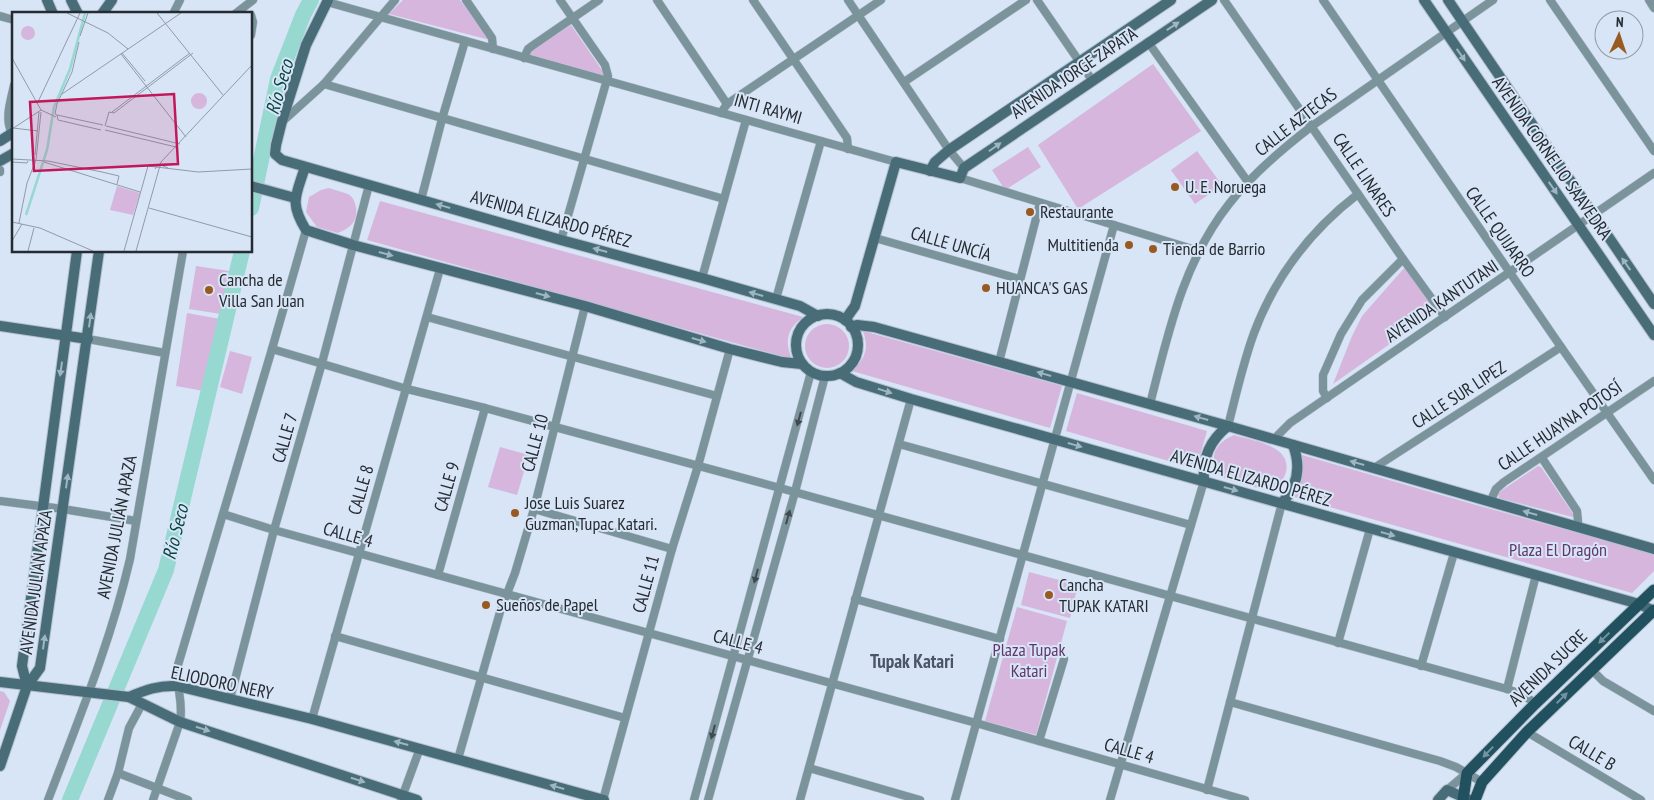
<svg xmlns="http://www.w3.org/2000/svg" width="1654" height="800" font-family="'PT Sans Narrow',sans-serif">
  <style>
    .green { fill: #d6b6dd }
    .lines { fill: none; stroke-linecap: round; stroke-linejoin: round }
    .river { stroke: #97d8d1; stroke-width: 16 }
    .street-casing { stroke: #b4c0cf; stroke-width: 9 }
    .secondary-casing { stroke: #b4c0cf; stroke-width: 12 }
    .primary-casing { stroke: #b4c0cf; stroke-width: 13 }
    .street { stroke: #7b939b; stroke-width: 8 }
    .secondary { stroke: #486c78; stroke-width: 10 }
    .primary { stroke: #21505f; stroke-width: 11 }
    .oneway { fill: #9eb5c4 }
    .oneway2 { fill: #404a51 }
    .oneway3 { fill: #7393a3 }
    .poi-dot { fill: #985a20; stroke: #d7e5f6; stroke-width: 2 }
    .labels { text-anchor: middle; stroke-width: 4; stroke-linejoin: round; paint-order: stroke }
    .street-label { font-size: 18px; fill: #262b31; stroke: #d7e5f6 }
    .poi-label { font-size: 18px; fill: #262b31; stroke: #d7e5f6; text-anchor: start }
    .park-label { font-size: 18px; fill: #61376a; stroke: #d7e5f6 }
    .water-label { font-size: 19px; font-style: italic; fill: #094541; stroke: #d7e5f6 }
    .neighbourhood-label { font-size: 19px; font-weight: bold; fill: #4a5664; stroke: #d7e5f6 }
    .inset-river { fill: none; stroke: #97d8d1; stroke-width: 2.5 }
    .inset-road { fill: none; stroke: #909ba7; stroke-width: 1 }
    .view { fill: #c2185b; fill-opacity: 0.15; stroke: #c2185b; stroke-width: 2.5 }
    .inset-edge { fill: none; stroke: #262b31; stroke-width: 2.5 }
  </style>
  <rect width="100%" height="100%" fill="#d7e5f6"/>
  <g class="green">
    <polygon points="403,0 460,0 490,40 389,14"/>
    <polygon points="571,25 606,76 527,54"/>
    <polygon points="1153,64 1201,131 1078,209 1038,145"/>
    <polygon points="1028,147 1041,167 1005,190 992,170"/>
    <polygon points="1197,151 1222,185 1195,204 1171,170"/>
    <path d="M329,188C335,190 342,192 348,194C353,197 355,202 356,207C358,222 350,228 338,233L317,227L306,212L309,197L321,190Z"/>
    <path d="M380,201L803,317C787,329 784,341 792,359L367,240Z"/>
    <polygon points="196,266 229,271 221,314 189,309"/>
    <polygon points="1405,267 1438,310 1333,384 1352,336 1362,316"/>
    <polygon points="187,313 220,319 204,391 176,386"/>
    <circle cx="827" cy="346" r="22"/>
    <path d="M863,331L1062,386L1050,428L852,371C866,358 869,348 863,331Z"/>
    <polygon points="230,351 252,357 242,394 220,387"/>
    <polygon points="1077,393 1207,431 1196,469 1066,431"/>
    <path d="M1234,435C1253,441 1292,445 1286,472C1283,482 1276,487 1267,490C1258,488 1228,481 1222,477C1215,472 1212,461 1215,452C1219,443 1225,439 1234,435Z"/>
    <polygon points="500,447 529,455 517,495 488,487"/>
    <path d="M1302,455L1469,503L1654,554V571L1632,593L1291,496C1303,484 1304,471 1302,455Z"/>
    <polygon points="1538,466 1541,467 1576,518 1499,498 1498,493"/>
    <polygon points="1029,572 1078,585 1070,618 1021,605"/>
    <polygon points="1017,607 1067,621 1036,735 985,721"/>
    <polygon points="0,691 4,692 10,701 0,730"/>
  </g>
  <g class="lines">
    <g class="river">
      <polyline points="251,208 278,79 303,15 311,0"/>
      <polyline points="70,800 166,570 242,251"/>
    </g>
    <g class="street-casing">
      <g id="street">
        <polyline points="466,0 492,38 493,49"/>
        <polyline points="560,0 605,65 608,76 561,240"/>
        <polyline points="657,0 727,104"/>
        <polyline points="753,0 847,138 848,149"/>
        <polyline points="848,0 949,150 964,168"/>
        <polyline points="1037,0 1092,80"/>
        <polyline points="1224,0 1403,259 1445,317"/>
        <polyline points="1323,0 1561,347 1654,480"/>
        <polyline points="1550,0 1654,151"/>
        <polyline points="1649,0 1654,8"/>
        <polyline points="327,2 896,162"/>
        <polyline points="173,14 180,0"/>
        <polyline points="235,14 253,0"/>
        <polyline points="251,15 253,22 251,35"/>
        <polyline points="0,16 14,20"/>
        <polyline points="1148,42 1248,182"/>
        <polyline points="524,58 528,49 532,46 599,0"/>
        <polyline points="904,82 1026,0"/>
        <polyline points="324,84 724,199"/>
        <polyline points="721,113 727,104 881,0"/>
        <polyline points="283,121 324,84 395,0"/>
        <path d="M12,133C4,119 11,100 14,85"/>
        <polyline points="0,170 0,172"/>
        <polyline points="960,178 1199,251"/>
        <polyline points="421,200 442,119 465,41"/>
        <polyline points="875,238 1019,279"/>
        <polyline points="702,278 746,120"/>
        <polyline points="776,299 821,141"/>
        <polyline points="427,317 717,396"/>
        <polyline points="88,339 165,353"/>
        <path d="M272,349L407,389L485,408L780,488L1507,689C1518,693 1527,696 1535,704"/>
        <polyline points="999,362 1040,203"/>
        <polyline points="1327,398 1323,391 1323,375 1341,334 1362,300 1403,259"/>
        <path d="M1150,404C1168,334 1183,262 1229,204C1252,174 1282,149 1312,126L1493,0"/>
        <path d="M1228,426C1236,395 1243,363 1254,333C1275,277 1311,230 1358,194"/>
        <polyline points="1274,439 1290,423 1654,173"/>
        <polyline points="899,444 1191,525"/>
        <polyline points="1542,458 1577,511 1578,521 1577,527"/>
        <polyline points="1374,468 1561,347"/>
        <polyline points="0,501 63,509 136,521"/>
        <polyline points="1490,502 1496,489 1504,482 1654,381"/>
        <polyline points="534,509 672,549"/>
        <polyline points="223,514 274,530 976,723 1245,800"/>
        <polyline points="438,575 485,408"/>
        <polyline points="855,599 1000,639"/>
        <polyline points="335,636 625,718"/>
        <polyline points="1338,643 1370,529"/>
        <polyline points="1421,666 1454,553"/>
        <polyline points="1592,670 1603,681 1654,711"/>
        <polyline points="1507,689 1536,575"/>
        <polyline points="230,699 274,530 322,363 369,185"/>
        <polyline points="1230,702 1440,761 1456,767 1482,782"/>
        <polyline points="312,719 440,269"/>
        <polyline points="1527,732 1641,800"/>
        <polyline points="1039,741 1064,659"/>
        <polyline points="458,759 500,612 515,573 534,509 585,306"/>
        <polyline points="809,768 920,800"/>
        <polyline points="118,773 188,800"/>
        <polyline points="1207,790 1282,503"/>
        <polyline points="1447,790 1467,773"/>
        <path d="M48,800C78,721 111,641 130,559L183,251"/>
        <polyline points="108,800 118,773 129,728 142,704"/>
        <path d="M153,800L180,722C184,700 175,687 178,665L272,349L306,230"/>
        <polyline points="401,800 420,748"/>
        <polyline points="603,800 672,549 698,466 730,349"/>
        <polyline points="694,800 811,372"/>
        <polyline points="708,800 795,492 825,376"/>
        <polyline points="800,800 911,399"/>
        <polyline points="955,800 1114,225"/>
        <polyline points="1110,800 1204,481"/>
      </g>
    </g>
    <g class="secondary-casing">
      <g id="secondary">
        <polyline points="47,0 53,14"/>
        <polyline points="71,0 78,14"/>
        <polyline points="328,0 306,45 282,121 276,145 275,154 282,160 561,240 702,278 800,306 818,316"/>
        <polyline points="1424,0 1654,335"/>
        <polyline points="1448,0 1654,304"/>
        <polyline points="102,14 112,0"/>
        <polyline points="0,141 14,132"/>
        <polyline points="0,161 14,153"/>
        <path d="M305,167C296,196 289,202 306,230L353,245L585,306L730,349L782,362L802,364"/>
        <polyline points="930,171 935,162 949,150 1171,0"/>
        <polyline points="251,186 295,198"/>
        <circle cx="827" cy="345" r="31"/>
        <polyline points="845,320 855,306 896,162 960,178 964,168 1212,0"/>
        <polyline points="0,326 88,339"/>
        <polyline points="851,327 857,325 874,327 1228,426 1654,549"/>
        <polyline points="840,373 856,382 911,399 1639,604 1654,611"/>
        <path d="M1204,481C1202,459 1210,440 1228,426"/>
        <path d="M1282,503C1298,486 1301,466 1293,445"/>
        <polyline points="0,682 129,697 180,722 417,800"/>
        <polyline points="27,686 22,666 77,251"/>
        <path d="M129,697C145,690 159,685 177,686L312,719L604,800"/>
        <polyline points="0,766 27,686 40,668 99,251"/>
        <polyline points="1438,800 1447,790 1470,800"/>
      </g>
    </g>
    <g class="primary-casing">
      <g id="primary">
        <polyline points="1463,800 1467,773 1535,704 1654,590"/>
        <polyline points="1475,800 1482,782 1527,732 1654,610"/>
      </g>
    </g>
    <use href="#street" class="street"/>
    <use href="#secondary" class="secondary"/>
    <use href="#primary" class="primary"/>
  </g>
  <defs><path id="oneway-solid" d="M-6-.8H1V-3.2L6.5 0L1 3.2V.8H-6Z" transform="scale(1.25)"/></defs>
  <g class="oneway">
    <use href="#oneway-solid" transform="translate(1173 26) rotate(-33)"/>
    <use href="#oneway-solid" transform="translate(1461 55) rotate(55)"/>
    <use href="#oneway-solid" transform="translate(995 147) rotate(-35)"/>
    <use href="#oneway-solid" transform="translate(1553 188) rotate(55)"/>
    <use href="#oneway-solid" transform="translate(443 206) rotate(-164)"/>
    <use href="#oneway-solid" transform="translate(600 250) rotate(-165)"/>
    <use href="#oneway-solid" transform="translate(386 254) rotate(15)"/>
    <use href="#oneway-solid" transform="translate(1626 264) rotate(-125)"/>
    <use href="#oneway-solid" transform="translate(756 294) rotate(-164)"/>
    <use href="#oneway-solid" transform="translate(543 295) rotate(15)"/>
    <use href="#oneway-solid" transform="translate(90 320) rotate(-82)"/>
    <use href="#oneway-solid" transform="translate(699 340) rotate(16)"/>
    <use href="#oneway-solid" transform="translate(61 369) rotate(98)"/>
    <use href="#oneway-solid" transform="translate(1044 374) rotate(-164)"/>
    <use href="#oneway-solid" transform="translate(885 391) rotate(17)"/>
    <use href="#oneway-solid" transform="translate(1201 418) rotate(-164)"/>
    <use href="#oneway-solid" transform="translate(1075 445) rotate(16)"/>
    <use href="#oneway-solid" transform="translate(1357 463) rotate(-164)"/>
    <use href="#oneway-solid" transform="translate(67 481) rotate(-82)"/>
    <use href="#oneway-solid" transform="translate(1231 489) rotate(16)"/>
    <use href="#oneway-solid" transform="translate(1530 513) rotate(-164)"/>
    <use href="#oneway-solid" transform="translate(1388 534) rotate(16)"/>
    <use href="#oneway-solid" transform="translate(44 642) rotate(-82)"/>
    <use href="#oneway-solid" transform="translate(203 729) rotate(18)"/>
    <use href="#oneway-solid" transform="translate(401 743) rotate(-165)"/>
    <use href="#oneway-solid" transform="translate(358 780) rotate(18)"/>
    <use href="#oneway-solid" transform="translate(557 787) rotate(-164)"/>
  </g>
  <g class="oneway2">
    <use href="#oneway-solid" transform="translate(799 419) rotate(105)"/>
    <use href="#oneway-solid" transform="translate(788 517) rotate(-74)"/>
    <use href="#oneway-solid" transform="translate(756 576) rotate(105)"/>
    <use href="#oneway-solid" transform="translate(713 732) rotate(105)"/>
  </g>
  <g class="oneway3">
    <use href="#oneway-solid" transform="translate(1604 638) rotate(136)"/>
    <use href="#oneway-solid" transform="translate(1562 698) rotate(-44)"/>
    <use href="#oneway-solid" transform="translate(1488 752) rotate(134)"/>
  </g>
  <g class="poi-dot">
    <circle cx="1175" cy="187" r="5"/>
    <circle cx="1030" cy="212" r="5"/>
    <circle cx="1129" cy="245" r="5"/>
    <circle cx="1153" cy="249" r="5"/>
    <circle cx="986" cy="288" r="5"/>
    <circle cx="209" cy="290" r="5"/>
    <circle cx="515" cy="513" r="5"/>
    <circle cx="1049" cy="595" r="5"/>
    <circle cx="486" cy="605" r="5"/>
  </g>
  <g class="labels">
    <g class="street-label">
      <text transform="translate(1074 73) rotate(-34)" y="6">AVENIDA JORGE ZAPATA</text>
      <text transform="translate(768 109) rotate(16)" y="6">INTI RAYMI</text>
      <text transform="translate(1296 122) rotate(-38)" y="6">CALLE AZTECAS</text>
      <text transform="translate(1552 158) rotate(55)" y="6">AVENIDA CORNELIO SAAVEDRA</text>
      <text transform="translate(1364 175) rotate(56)" y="6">CALLE LINARES</text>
      <text transform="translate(551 219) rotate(16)" y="6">AVENIDA ELIZARDO PÉREZ</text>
      <text transform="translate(1500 232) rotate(55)" y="6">CALLE QUIJARRO</text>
      <text transform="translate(951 244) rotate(16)" y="6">CALLE UNCÍA</text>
      <text transform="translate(1442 301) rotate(-34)" y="6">AVENIDA KANTUTANI</text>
      <text transform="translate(1459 395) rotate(-33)" y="6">CALLE SUR LIPEZ</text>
      <text transform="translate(1560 426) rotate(-34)" y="6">CALLE HUAYNA POTOSÍ</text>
      <text transform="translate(285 438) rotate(-74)" y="6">CALLE 7</text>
      <text transform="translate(535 443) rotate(-75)" y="6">CALLE 10</text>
      <text transform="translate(1251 478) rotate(16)" y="6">AVENIDA ELIZARDO PÉREZ</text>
      <text transform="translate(447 487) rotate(-74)" y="6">CALLE 9</text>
      <text transform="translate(361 490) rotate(-74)" y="6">CALLE 8</text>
      <text transform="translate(117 527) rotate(-79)" y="6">AVENIDA JULIÁN APAZA</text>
      <text transform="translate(348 535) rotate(16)" y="6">CALLE 4</text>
      <text transform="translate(36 582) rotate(-82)" y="6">AVENIDA JULIAN APAZA</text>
      <text transform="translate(646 584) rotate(-75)" y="6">CALLE 11</text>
      <text transform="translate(738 642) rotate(15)" y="6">CALLE 4</text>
      <text transform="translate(1548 668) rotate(-44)" y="6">AVENIDA SUCRE</text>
      <text transform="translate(222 683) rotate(12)" y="6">ELIODORO NERY</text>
      <text transform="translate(1129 751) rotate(16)" y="6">CALLE 4</text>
      <text transform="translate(1592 753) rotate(31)" y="6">CALLE B</text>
    </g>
    <g class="poi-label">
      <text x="1185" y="193">U. E. Noruega</text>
      <text x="1040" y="218">Restaurante</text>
      <text x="1119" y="251" text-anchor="end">Multitienda</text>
      <text x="1163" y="255">Tienda de Barrio</text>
      <text x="219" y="286">Cancha de<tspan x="219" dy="21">Villa San Juan</tspan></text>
      <text x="996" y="294">HUANCA'S GAS</text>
      <text x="525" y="509">Jose Luis Suarez<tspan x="525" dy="21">Guzman,Tupac Katari.</tspan></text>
      <text x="1059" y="591">Cancha<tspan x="1059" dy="21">TUPAK KATARI</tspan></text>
      <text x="496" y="611">Sueños de Papel</text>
    </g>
    <g class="park-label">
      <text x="1558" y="556">Plaza El Dragón</text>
      <text x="1029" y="656">Plaza Tupak<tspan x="1029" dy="21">Katari</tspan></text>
    </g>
    <g class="water-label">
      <text transform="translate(279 87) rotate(-74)" y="7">Río Seco</text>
      <text transform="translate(175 532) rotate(-76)" y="7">Río Seco</text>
    </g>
    <g class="neighbourhood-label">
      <text x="912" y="668">Tupak Katari</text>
    </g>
  </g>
  <g transform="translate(12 12)">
    <rect width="240" height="240" fill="#d7e5f6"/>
    <path d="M9 21a7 7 0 1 1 14 0a7 7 0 1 1-14 0ZM179 89a8 8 0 1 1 16 0a8 8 0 1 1-16 0ZM105,174L128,181L121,203L98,198Z" fill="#d6b6dd"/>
    <path class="inset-river" d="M14,203L35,138L42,95L58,57L73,1"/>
    <path class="inset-road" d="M55,1L96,21L116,37M145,1L211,83M68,24L76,1M110,41L133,69M109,42L174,125M0,46L29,98M50,82L169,1M25,92L68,1M29,98L44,105M100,100L178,41M45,103L43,102L45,92L60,60L67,30M93,114L97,100L102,101L181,41M94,114L168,132M1,116L26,119M0,117L29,98M89,118L46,108L45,103L91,113M93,118L164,135M23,143L27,100M0,147L36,149L90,160L107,164L105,172M0,150L15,151L16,149M32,150L128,180M143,157L147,152L156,156M137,196L240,225M0,210L28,216L81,239M7,211L15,171L24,148L29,100M0,229L10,212M16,239L22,216M112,239L136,154L186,160L240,157M124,239L149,150L240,53"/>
    <path class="view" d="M162,82L166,152L22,159L18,90Z"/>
    <rect width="240" height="240" class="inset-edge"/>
  </g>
  <g transform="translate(1619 35) rotate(3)"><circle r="24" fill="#d7e5f6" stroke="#909ba7"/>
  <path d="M0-4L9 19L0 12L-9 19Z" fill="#985a20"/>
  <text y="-8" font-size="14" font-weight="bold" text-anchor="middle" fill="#262b31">N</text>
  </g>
</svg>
